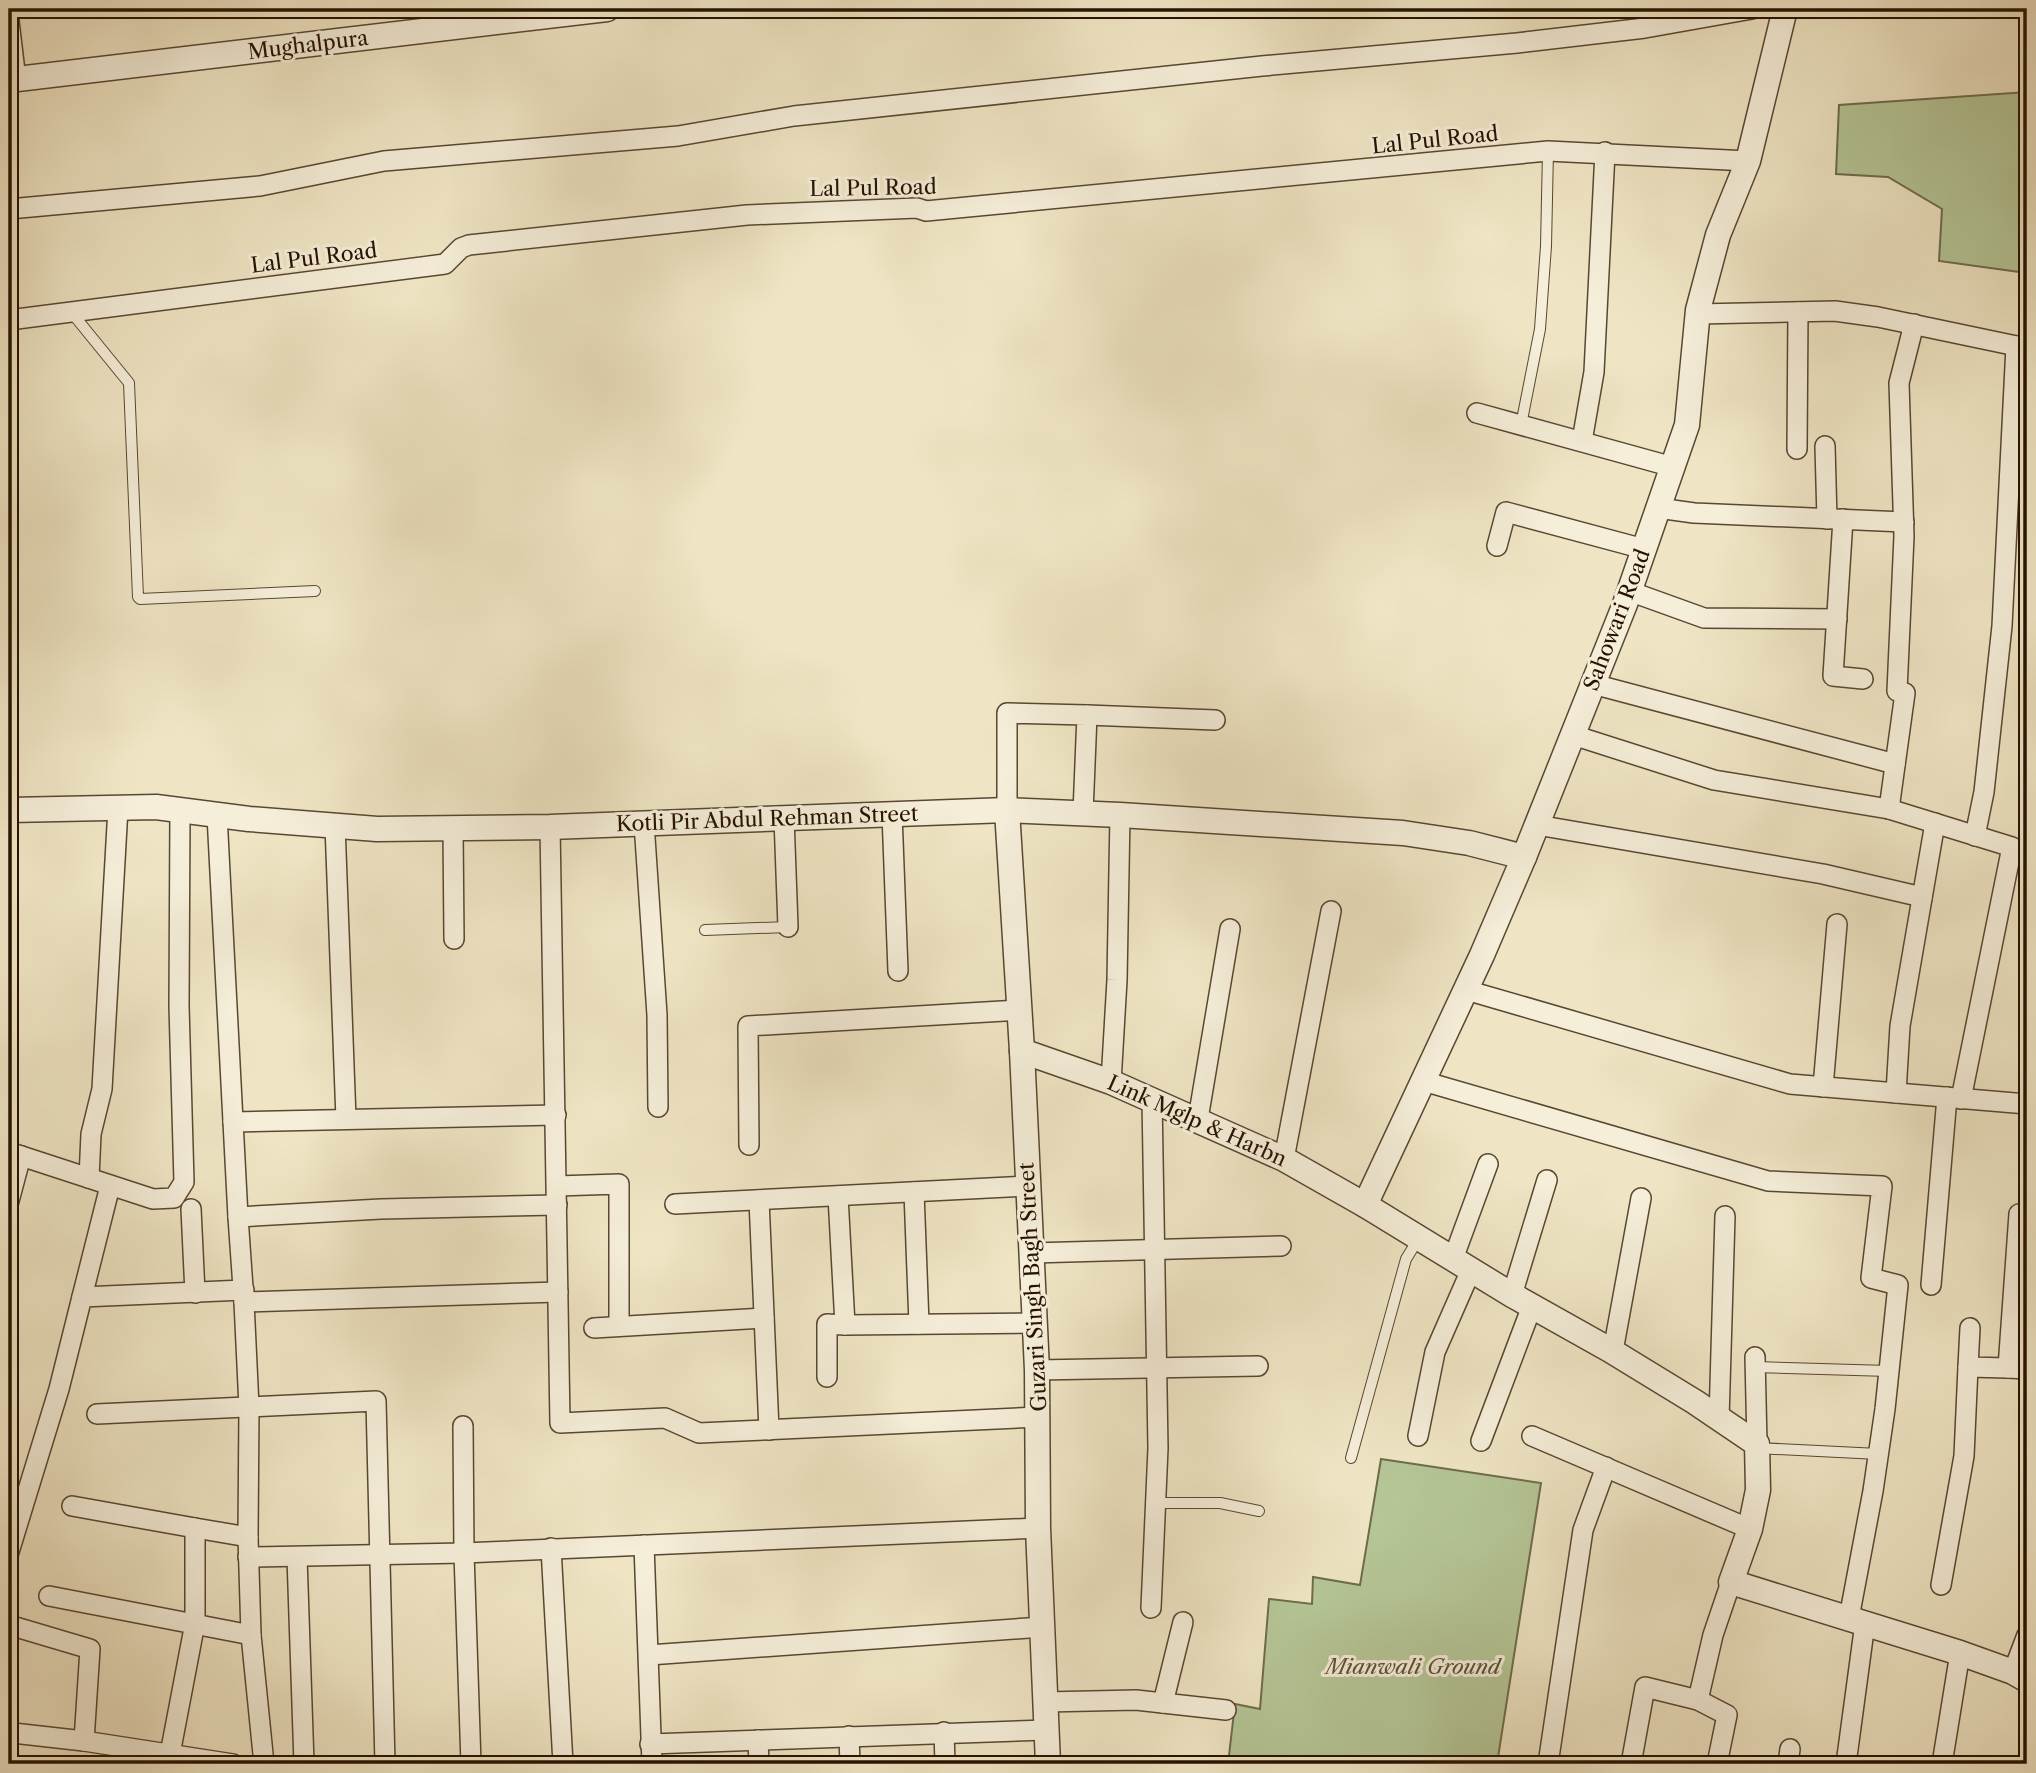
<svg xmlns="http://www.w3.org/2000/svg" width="2036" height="1773" font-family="'Libre Caslon Text',serif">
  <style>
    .green { fill: #b5c697; stroke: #6e6c4c; stroke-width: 2 }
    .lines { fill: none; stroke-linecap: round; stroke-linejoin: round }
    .service-casing { stroke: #594731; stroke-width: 12 }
    .minor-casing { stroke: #594731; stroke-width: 22 }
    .tertiary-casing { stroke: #594731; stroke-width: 27 }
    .service { stroke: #f5eed9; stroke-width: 10 }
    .minor { stroke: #f5eed9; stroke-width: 19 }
    .tertiary { stroke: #f5eed9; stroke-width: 24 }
    .labels { text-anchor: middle; stroke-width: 6; stroke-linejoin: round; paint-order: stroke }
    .street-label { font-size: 21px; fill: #271200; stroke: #f5eed9 }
    .park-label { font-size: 21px; font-style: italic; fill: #595135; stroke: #f5eed9 }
  </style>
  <rect width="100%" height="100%" fill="#efe5c4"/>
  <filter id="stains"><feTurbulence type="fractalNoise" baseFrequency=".00286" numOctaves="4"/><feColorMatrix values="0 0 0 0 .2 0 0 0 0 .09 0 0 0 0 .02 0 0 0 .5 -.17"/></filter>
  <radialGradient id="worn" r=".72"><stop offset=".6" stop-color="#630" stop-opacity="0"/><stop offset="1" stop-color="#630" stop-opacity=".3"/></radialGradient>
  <g class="green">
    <polygon points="2027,92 2027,273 1939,261 1942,209 1888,177 1836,174 1839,105"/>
    <polygon points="1381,1459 1541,1483 1497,1764 1228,1764 1235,1704 1260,1709 1269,1599 1312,1604 1313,1577 1360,1585"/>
  </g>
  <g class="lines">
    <g class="service-casing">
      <g id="service">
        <polyline points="72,313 129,383 138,597 140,599 315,591"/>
        <polyline points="1521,425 1540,329 1546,246 1548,151"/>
        <polyline points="705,930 788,927"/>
        <polyline points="1755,1367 1889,1371"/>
        <polyline points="1757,1448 1879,1454"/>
        <polyline points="1351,1458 1406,1259 1419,1238"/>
        <polyline points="1156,1503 1220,1503 1259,1511"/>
      </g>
    </g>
    <g class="minor-casing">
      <g id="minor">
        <polyline points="9,21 16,80"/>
        <polyline points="9,209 260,186 384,161 678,136 794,116 1262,66 1517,43 1645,28 1752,9"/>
        <polyline points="1698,314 1835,311 1878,317 2026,348"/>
        <polyline points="9,320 445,264 461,248 469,245 747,215 917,208 926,211 1548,151 1748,161"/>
        <polyline points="1477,413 1673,467"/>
        <polyline points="1582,441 1594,372 1605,152"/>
        <polyline points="1825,446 1827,519"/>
        <polyline points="1797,449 1798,312"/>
        <polyline points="1658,508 1694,513 1904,522"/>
        <polyline points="1843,519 1833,676 1863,679"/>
        <polyline points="1497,546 1506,512 1644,549"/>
        <polyline points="1629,591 1704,618 1837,619"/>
        <polyline points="1593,684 1895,764"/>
        <polyline points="1087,715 1215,720"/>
        <polyline points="1573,735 1714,780 1889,809 2012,847 1961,1099"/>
        <polyline points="1889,809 1905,693 1897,691 1904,536 1899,383 1914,324"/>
        <polyline points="1007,810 1007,713 1087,715 1083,813"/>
        <polyline points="892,814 898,971"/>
        <polyline points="217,815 238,1217 381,1209 557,1205"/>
        <polyline points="784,818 788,927"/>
        <polyline points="644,823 657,1015 658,1107"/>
        <polyline points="335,825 346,1119"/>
        <polyline points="1537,825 1823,874 1922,897"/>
        <polyline points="550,827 560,1423 665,1418 699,1433 1039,1417"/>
        <polyline points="453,829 454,939"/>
        <polyline points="1975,836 1984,792 2002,626 2016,346"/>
        <polyline points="1466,990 1790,1084 2027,1104"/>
        <polyline points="1423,1081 1768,1181 1882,1186 1871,1278 1898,1285 1885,1409 1873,1491 1849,1618"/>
        <polyline points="1111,1082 1117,980 1120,815"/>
        <polyline points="1823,1087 1837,924"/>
        <polyline points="1896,1093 1900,1026 1935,823"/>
        <polyline points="1198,1119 1230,929"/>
        <polyline points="233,1122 556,1115"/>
        <polyline points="749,1145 748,1026 1020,1010"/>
        <polyline points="9,1152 153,1199 174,1198 184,1182 179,1006 180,811"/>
        <polyline points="1284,1159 1331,911"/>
        <polyline points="89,1178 91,1134 102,1089 118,808"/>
        <polyline points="557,1186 619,1184 619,1326"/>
        <polyline points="914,1192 919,1324"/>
        <polyline points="759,1200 769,1430"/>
        <polyline points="9,1201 21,1156"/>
        <polyline points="675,1204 1029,1186"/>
        <polyline points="191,1209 195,1293"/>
        <polyline points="2019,1214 2008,1368 2027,1369"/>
        <polyline points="238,1217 244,1302 558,1292"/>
        <polyline points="1032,1253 1281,1246"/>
        <polyline points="1453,1259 1488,1164"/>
        <polyline points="1931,1285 1947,1097"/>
        <polyline points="1512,1295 1547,1180"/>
        <polyline points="82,1297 110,1186"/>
        <polyline points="244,1302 249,1407 248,1537 251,1635 264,1764"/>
        <polyline points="845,1325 1035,1323"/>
        <polyline points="594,1328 764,1318"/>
        <polyline points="1970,1328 1968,1367 2008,1368"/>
        <polyline points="1613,1351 1641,1198"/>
        <polyline points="1755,1357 1757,1444"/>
        <polyline points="1037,1370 1258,1366"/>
        <polyline points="827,1377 827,1324 845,1325 838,1196"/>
        <polyline points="97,1414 376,1401 385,1764"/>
        <polyline points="1719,1419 1725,1216"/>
        <polyline points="463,1426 464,1553 471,1764"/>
        <polyline points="1418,1436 1435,1352 1471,1270"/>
        <polyline points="1532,1436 1750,1529"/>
        <polyline points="1481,1441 1532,1306"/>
        <polyline points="72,1506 195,1528 195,1623 170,1754"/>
        <polyline points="195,1528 248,1537"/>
        <polyline points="644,1545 652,1764"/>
        <polyline points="551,1548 563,1764"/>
        <polyline points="9,1552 59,1389 82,1297 244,1290"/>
        <polyline points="248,1557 464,1553 1038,1528"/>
        <polyline points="297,1557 304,1764"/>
        <polyline points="1941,1585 1964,1456 1968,1367"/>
        <polyline points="49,1596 251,1635"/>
        <polyline points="1151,1608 1158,1448 1152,1099"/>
        <polyline points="9,1625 90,1649 84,1741"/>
        <polyline points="649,1655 1042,1627"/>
        <polyline points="2013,1672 2027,1635"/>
        <polyline points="1698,1700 1713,1635 1731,1582"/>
        <polyline points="1045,1702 1136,1700 1226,1710"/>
        <polyline points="1163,1703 1183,1622"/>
        <polyline points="944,1732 945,1764"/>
        <polyline points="13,1733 84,1741 233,1764"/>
        <polyline points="849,1736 850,1764"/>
        <polyline points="758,1740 759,1764"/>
        <polyline points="650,1744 1046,1730"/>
        <polyline points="1548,1764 1583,1530 1606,1467"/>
        <polyline points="1631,1764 1645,1687 1698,1700 1727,1715 1717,1764"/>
        <polyline points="1788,1764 1790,1749"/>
        <polyline points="1846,1764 1865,1623"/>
        <polyline points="1942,1764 1960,1653"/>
      </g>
    </g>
    <g class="tertiary-casing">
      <g id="tertiary">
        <polyline points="9,80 607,9"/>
        <polyline points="9,810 156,807 249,819 377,829 550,827 1007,810 1120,815 1403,833 1469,843 1524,857"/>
        <polyline points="1007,810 1022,1051 1037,1370 1038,1528 1048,1764"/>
        <polyline points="1022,1051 1111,1082 1284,1159 1365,1205 1512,1295 1610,1350 1695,1402 1757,1444 1758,1490 1750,1529 1731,1582 1960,1653 2013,1672 2027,1680"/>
        <polyline points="1365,1205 1482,955 1524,857 1625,604 1687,425 1698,310 1718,235 1748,161 1785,9"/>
      </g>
    </g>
    <use href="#service" class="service"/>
    <use href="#minor" class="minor"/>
    <use href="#tertiary" class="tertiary"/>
  </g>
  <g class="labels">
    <g class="street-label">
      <text transform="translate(308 45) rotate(-7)" y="7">Mughalpura</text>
      <text transform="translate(1435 140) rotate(-6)" y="7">Lal Pul Road</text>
      <text transform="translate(873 188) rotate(-1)" y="7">Lal Pul Road</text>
      <text transform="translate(314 258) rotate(-7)" y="7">Lal Pul Road</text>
      <text transform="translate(1617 620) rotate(-69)" y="7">Sahowari Road</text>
      <text transform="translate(767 819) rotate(-2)" y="7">Kotli Pir Abdul Rehman Street</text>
      <text transform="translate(1197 1121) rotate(24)" y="7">Link Mglp &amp; Harbn</text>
      <text transform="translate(1033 1287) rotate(-93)" y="7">Guzari Singh Bagh Street</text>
    </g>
    <g class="park-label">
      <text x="1413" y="1674">Mianwali Ground</text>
    </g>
  </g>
  <rect width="2036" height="1773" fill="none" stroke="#efe5c4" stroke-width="35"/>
  <rect x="10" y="10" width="2015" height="1752" fill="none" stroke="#271200" stroke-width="3.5"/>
  <rect x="18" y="18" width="2001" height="1738" fill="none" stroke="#271200" stroke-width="2"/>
  <rect width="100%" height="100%" filter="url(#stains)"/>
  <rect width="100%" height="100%" fill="url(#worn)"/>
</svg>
